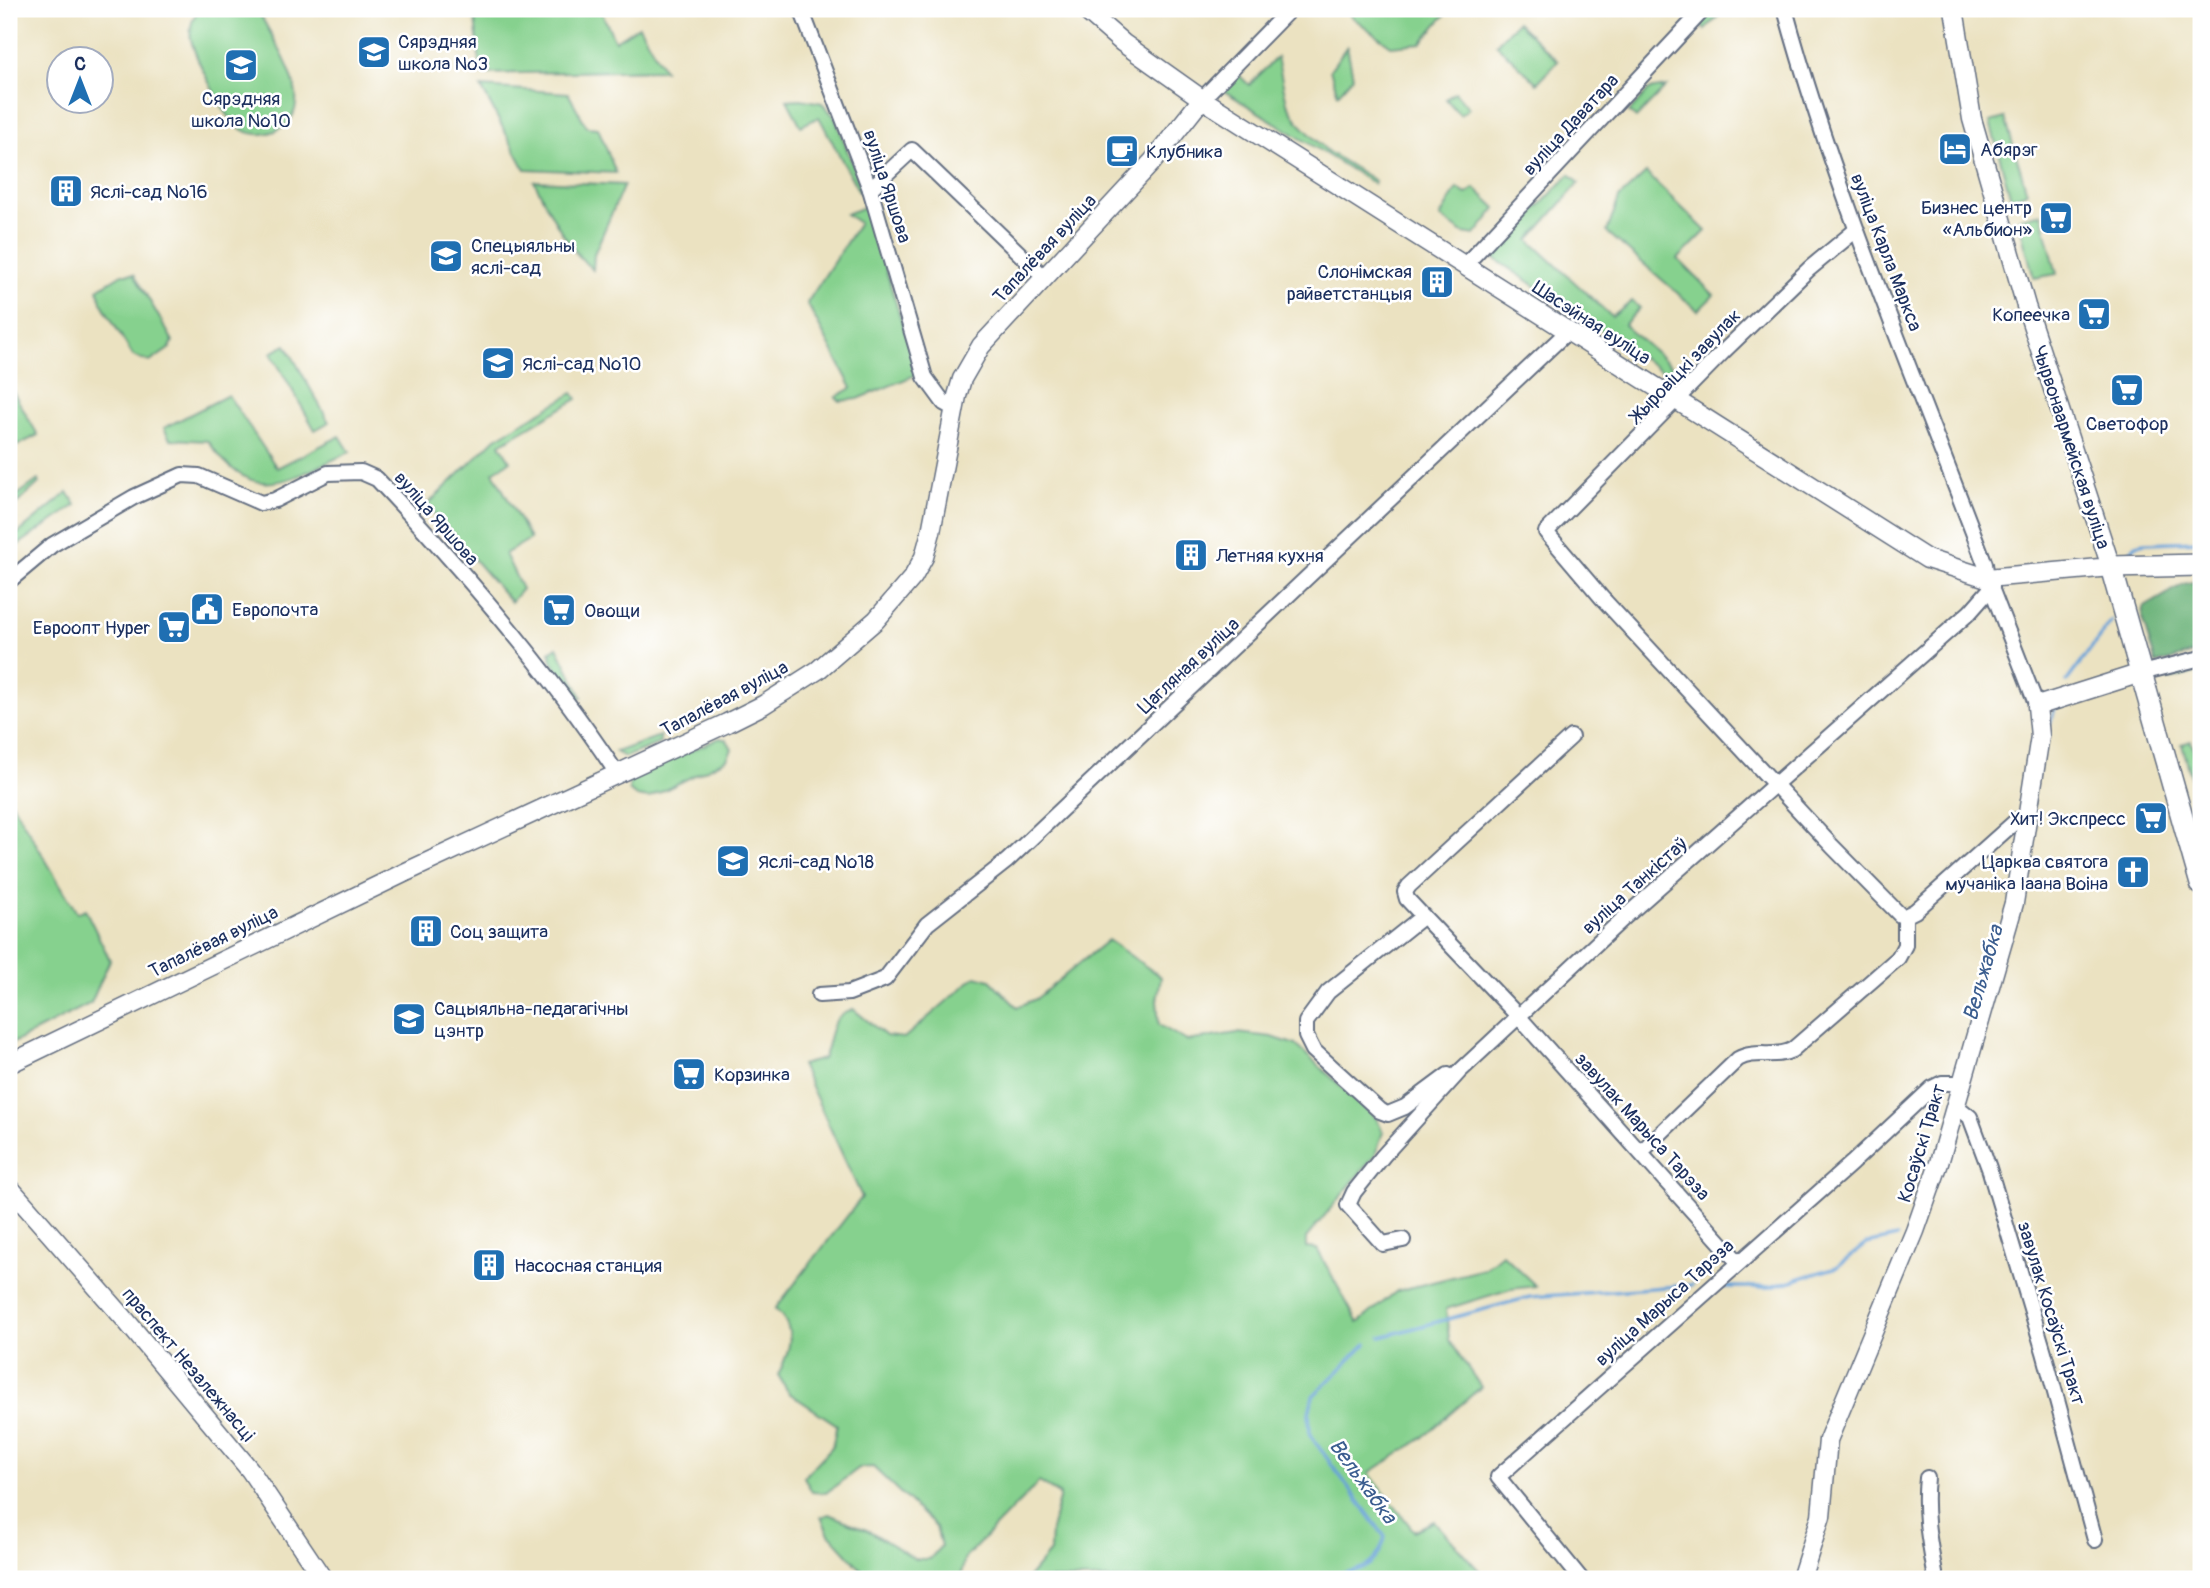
<svg xmlns="http://www.w3.org/2000/svg" width="2210" height="1588" font-family="Pangolin,sans-serif">
  <style>
    .green { fill: #86d18e; stroke: #508076; stroke-width: 2 }
    .forest { fill: #6cb379; stroke: #44716c; stroke-width: 2 }
    .lines { fill: none; stroke-linecap: round; stroke-linejoin: round }
    .stream { stroke: #68a2d8; stroke-width: 3.5 }
    .minor-casing { stroke: #646e81; stroke-width: 18 }
    .major-casing { stroke: #646e81; stroke-width: 21 }
    .highway-casing { stroke: #646e81; stroke-width: 24 }
    .minor { stroke: #fff; stroke-width: 14 }
    .major { stroke: #fff; stroke-width: 18 }
    .highway { stroke: #fff; stroke-width: 21 }
    .labels { text-anchor: middle; stroke-width: 5; stroke-linejoin: round; paint-order: stroke }
    .poi-label { font-size: 19px; fill: #1b2f5e; stroke: #fff; text-anchor: start }
    .street-label { font-size: 19px; fill: #1b2f5e; stroke: #fff }
    .water-label { font-size: 21px; font-style: italic; fill: #3a5d8f; stroke: #fff }
  </style>
  <rect width="100%" height="100%" fill="#fff"/>
  <filter id="ink" filterUnits="userSpaceOnUse"><feTurbulence type="fractalNoise" baseFrequency=".0143" numOctaves="2"/><feDisplacementMap in="SourceGraphic" scale="14" xChannelSelector="R" yChannelSelector="G"/><feConvolveMatrix kernelMatrix="1 2 1 2 8 2 1 2 1" color-interpolation-filters="sRGB"/></filter>
  <filter id="wash" filterUnits="userSpaceOnUse"><feTurbulence type="fractalNoise" baseFrequency=".00686" numOctaves="4" result="noise"/><feDisplacementMap in="SourceGraphic" scale="28" xChannelSelector="R" yChannelSelector="G"/><feGaussianBlur stdDeviation="1.57" result="paint"/><feColorMatrix in="noise" values="0 0 0 0 0 0 0 0 0 0 0 0 0 0 0 0 0 1.4 0 .05"/><feComposite in="paint" operator="in"/></filter>
  <g filter="url(#wash)">
    <rect width="100%" height="100%" fill="#ebe2c1"/>
    <g class="green">
      <path d="M199,9H256L260,14C275,44 324,110 275,131C264,136 250,135 239,128C225,118 194,56 191,39C189,28 193,17 199,9Z"/>
      <polygon points="474,9 505,17 521,9 600,9 615,41 639,26 664,70 481,74"/>
      <polygon points="1346,9 1450,9 1421,43 1391,46 1352,17"/>
      <polygon points="1715,9 1725,9 1705,30 1700,24"/>
      <polygon points="1517,22 1558,61 1537,83 1496,44"/>
      <polygon points="1347,46 1353,77 1338,94 1330,70"/>
      <polygon points="1277,57 1287,103 1299,123 1327,151 1375,181 1374,184 1221,89 1238,74 1249,85"/>
      <polygon points="481,87 568,93 587,127 598,128 616,173 525,169"/>
      <polygon points="1666,87 1636,118 1629,112 1649,90"/>
      <polygon points="1455,92 1469,108 1460,115 1446,99"/>
      <polygon points="801,99 822,103 835,117 862,190 859,192 819,117 801,126 787,100"/>
      <polygon points="2005,118 2027,192 2011,199 1990,122"/>
      <polygon points="1646,173 1706,231 1678,259 1714,295 1698,311 1607,232 1619,198"/>
      <polygon points="1570,174 1579,183 1529,240 1612,317 1632,301 1640,308 1624,325 1686,379 1681,384 1491,256"/>
      <path d="M534,181L624,185L594,254L593,270C566,247 550,212 534,181Z"/>
      <polygon points="1457,188 1466,194 1475,188 1496,208 1475,235 1463,233 1440,217"/>
      <polygon points="866,206 918,374 858,399 840,401 836,397 852,388 807,303 859,223 846,214"/>
      <polygon points="2041,213 2057,274 2034,278 2018,219"/>
      <polygon points="122,274 134,274 173,341 170,348 150,362 133,356 101,302 98,289"/>
      <polygon points="286,345 329,422 315,430 271,353"/>
      <polygon points="9,385 38,435 11,449 9,414 12,412 9,406"/>
      <polygon points="573,393 577,399 500,444 510,461 493,472 530,539 505,554 522,589 511,602 427,505 496,438"/>
      <path d="M228,395L277,468L340,436L350,452C289,479 255,509 208,441L170,439L164,428Z"/>
      <polygon points="38,480 39,483 9,511 9,501"/>
      <polygon points="68,492 76,505 9,551 9,541"/>
      <polygon points="557,647 582,697 575,700 552,661 550,652"/>
      <polygon points="2201,660 2201,671 2169,680 2165,669"/>
      <polygon points="660,736 660,743 625,757 616,752"/>
      <polygon points="720,738 727,740 732,749 727,759 649,798 636,796 629,790 630,780 639,773"/>
      <polygon points="2191,741 2201,774 2200,809 2182,744"/>
      <polygon points="9,798 77,913 85,909 110,960 91,1003 9,1045"/>
      <path d="M1108,940L1161,977L1157,1000L1159,1025L1187,1041L1237,1033L1272,1037L1296,1045L1376,1118L1383,1132L1375,1155L1306,1238V1248L1317,1249L1358,1323L1397,1291L1484,1269L1502,1254L1536,1286L1511,1289L1446,1309L1449,1340L1481,1387L1421,1439L1369,1473L1414,1531L1434,1521L1484,1576L1481,1579H1027L1050,1552L1051,1530L1060,1495L1039,1482L965,1558L960,1579H870L829,1534L821,1517L829,1514L871,1532L915,1559H930L941,1546L936,1527L873,1467L859,1468L826,1493L812,1492L804,1477L832,1447L837,1425L789,1393L778,1375C790,1350 798,1329 775,1309L862,1197L801,1065L823,1059C832,1038 827,1018 853,1009L886,1036L904,1038L976,976L990,980L1017,1007L1036,999Z"/>
    </g>
    <polygon class="forest" points="2201,580 2201,651 2156,664 2142,618 2143,608 2184,584"/>
    <g class="lines">
      <g class="stream">
        <polyline points="2130,552 2136,545 2145,543 2201,541"/>
        <polyline points="2067,681 2112,620"/>
        <polyline points="2047,732 2055,708"/>
        <polyline points="1721,1287 1770,1287 1791,1281 1837,1267 1866,1244 1897,1237"/>
        <polyline points="1381,1337 1530,1297 1692,1285"/>
        <path d="M1324,1579L1326,1575C1357,1571 1377,1571 1385,1537L1310,1435L1309,1413L1313,1396L1366,1344"/>
      </g>
    </g>
  </g>
  <g filter="url(#ink)">
    <g class="lines">
      <g class="minor-casing">
        <g id="minor">
          <polyline points="801,9 870,189 925,377 944,403 955,409"/>
          <path d="M1785,9C1837,199 1916,380 1985,564L1987,578"/>
          <polyline points="1202,99 1290,9"/>
          <polyline points="870,189 912,150 1045,278"/>
          <polyline points="1856,230 1809,269 1724,351 1546,532 1602,598 1832,846 1900,915 1905,916 1915,911 2017,820 2027,819"/>
          <polyline points="1465,265 1704,9"/>
          <polyline points="1988,580 2037,706"/>
          <path d="M9,581L52,545L134,497L182,475L199,476L261,503L275,500L328,473L361,472L377,479C464,571 549,670 618,775"/>
          <polyline points="2141,673 2201,658"/>
          <polyline points="1423,916 1407,899 1405,892 1409,886 1571,737"/>
          <polyline points="819,995 849,993 885,979 927,924 1007,861 1567,332"/>
          <polyline points="1448,1075 1405,1107 1388,1114 1380,1111 1313,1050 1306,1036 1306,1022 1328,992 1423,916 1519,1017 1738,1262"/>
          <polyline points="1955,1105 1970,1117 1989,1168 2044,1352 2095,1540"/>
          <path d="M1641,1152L1738,1059C1755,1049 1775,1059 1792,1050L1898,958L1905,945V916"/>
          <polyline points="1403,1240 1383,1244 1348,1205 1354,1192 1383,1156 1459,1072 1626,916 1970,612 1992,587"/>
          <path d="M1927,1478C1923,1513 1930,1545 1936,1579"/>
          <polyline points="1581,1579 1498,1477 1852,1163 1932,1088 1942,1083 1962,1083"/>
        </g>
      </g>
      <g class="major-casing">
        <g id="major">
          <polyline points="1084,9 1123,43 1202,99 1927,559 1987,578 2111,567 2026,306 1972,119 1954,9"/>
          <polyline points="9,1064 406,872 727,723 763,705 818,670 876,620 913,577 924,557 931,532 957,396 962,379 981,346 1153,161 1202,99"/>
          <polyline points="9,1187 123,1317 250,1470 323,1579"/>
          <polyline points="1801,1579 1821,1516 1828,1440 1915,1231 1939,1163 2014,903 2040,736 2037,706 2141,673"/>
        </g>
      </g>
      <g class="highway-casing">
        <polyline id="highway" points="2201,565 2111,567 2201,884"/>
      </g>
      <use href="#minor" class="minor"/>
      <use href="#major" class="major"/>
      <use href="#highway" class="highway"/>
    </g>
  </g>
  <defs>
    <g id="school-square" transform="scale(1.75)"><rect x="-9" y="-9" width="18" height="18" rx="4" fill="#1f6fb2" stroke="#fff"/><path d="M0-5L7-2L0 1L-7-2ZM-4 1L0 2.5L4 1V4Q0 6-4 4Z" fill="#fff"/></g>
    <g id="hotel-square" transform="scale(1.75)"><rect x="-9" y="-9" width="18" height="18" rx="4" fill="#1f6fb2" stroke="#fff"/><path d="M-6-4.5h1.5V1H6V5H4.5V3h-9V5H-6ZM-4 0a1.8 1.8 0 1 1 3.6 0ZM.5 0V-2.5h3Q6-2.5 6 0Z" fill="#fff"/></g>
    <g id="cafe-square" transform="scale(1.75)"><rect x="-9" y="-9" width="18" height="18" rx="4" fill="#1f6fb2" stroke="#fff"/><path d="M-5.5-4.5H6V0H3Q3 3.5 0 3.5H-2.5Q-5.5 3.5-5.5 0ZM3-3.2v2h1.7v-2ZM-6 4.5H4V6H-6Z" fill="#fff"/></g>
    <g id="building-square" transform="scale(1.75)"><rect x="-9" y="-9" width="18" height="18" rx="4" fill="#1f6fb2" stroke="#fff"/><path d="M-4-6H4V6H1V3H-1V6H-4ZM-2.5-4.3h1.7v1.8h-1.7ZM.8-4.3h1.7v1.8H.8ZM-2.5-1h1.7V.8h-1.7ZM.8-1h1.7V.8H.8Z" fill="#fff"/></g>
    <g id="supermarket-square" transform="scale(1.75)"><rect x="-9" y="-9" width="18" height="18" rx="4" fill="#1f6fb2" stroke="#fff"/><path d="M-6-5.5h2.5l.6 2H6L4.5 2H-2.5L-4.4-4H-6ZM-1.5 3.2a1.3 1.3 0 1 0 .1 0ZM3 3.2a1.3 1.3 0 1 0 .1 0Z" fill="#fff"/></g>
    <g id="civic-square" transform="scale(1.75)"><rect x="-9" y="-9" width="18" height="18" rx="4" fill="#1f6fb2" stroke="#fff"/><path d="M-.6-6.5H3V-4.5H.6V-3L4-1V1h2V6H-6V1h2V-1L-.6-3ZM-1.2 2.5V6h2.4V2.5Z" fill="#fff"/></g>
    <g id="church-square" transform="scale(1.75)"><rect x="-9" y="-9" width="18" height="18" rx="4" fill="#1f6fb2" stroke="#fff"/><path d="M-1.2-6h2.4v3.5h3.3v2.4h-3.3V6h-2.4V-.1h-3.3v-2.4h3.3Z" fill="#fff"/></g>
  </defs>
  <g fill-rule="evenodd">
    <use href="#school-square" x="374" y="52"/>
    <use href="#school-square" x="241" y="65"/>
    <use href="#hotel-square" x="1955" y="149"/>
    <use href="#cafe-square" x="1122" y="151"/>
    <use href="#building-square" x="66" y="191"/>
    <use href="#supermarket-square" x="2056" y="218"/>
    <use href="#school-square" x="446" y="256"/>
    <use href="#building-square" x="1437" y="282"/>
    <use href="#supermarket-square" x="2094" y="314"/>
    <use href="#school-square" x="498" y="363"/>
    <use href="#supermarket-square" x="2127" y="390"/>
    <use href="#building-square" x="1191" y="555"/>
    <use href="#civic-square" x="207" y="609"/>
    <use href="#supermarket-square" x="559" y="610"/>
    <use href="#supermarket-square" x="174" y="627"/>
    <use href="#supermarket-square" x="2151" y="818"/>
    <use href="#school-square" x="733" y="861"/>
    <use href="#church-square" x="2133" y="872"/>
    <use href="#building-square" x="426" y="931"/>
    <use href="#school-square" x="409" y="1019"/>
    <use href="#supermarket-square" x="689" y="1074"/>
    <use href="#building-square" x="489" y="1265"/>
  </g>
  <g class="labels">
    <g class="poi-label">
      <text x="398" y="48">Сярэдняя<tspan x="398" dy="22">школа №3</tspan></text>
      <text x="241" y="105" text-anchor="middle">Сярэдняя<tspan x="241" dy="22">школа №10</tspan></text>
      <text x="1980" y="156">Абярэг</text>
      <text x="1146" y="158">Клубника</text>
      <text x="90" y="198">Яслі-сад №16</text>
      <text x="2032" y="214" text-anchor="end">Бизнес центр<tspan x="2032" dy="22">«Альбион»</tspan></text>
      <text x="471" y="252">Спецыяльны<tspan x="471" dy="22">яслі-сад</tspan></text>
      <text x="1412" y="278" text-anchor="end">Слонімская<tspan x="1412" dy="22">райветстанцыя</tspan></text>
      <text x="2070" y="321" text-anchor="end">Копеечка</text>
      <text x="522" y="370">Яслі-сад №10</text>
      <text x="2127" y="430" text-anchor="middle">Светофор</text>
      <text x="1216" y="562">Летняя кухня</text>
      <text x="232" y="616">Европочта</text>
      <text x="584" y="617">Овощи</text>
      <text x="150" y="634" text-anchor="end">Евроопт Hyper</text>
      <text x="2126" y="825" text-anchor="end">Хит! Экспресс</text>
      <text x="758" y="868">Яслі-сад №18</text>
      <text x="2108" y="868" text-anchor="end">Царква святога<tspan x="2108" dy="22">мучаніка Іаана Воіна</tspan></text>
      <text x="450" y="938">Соц защита</text>
      <text x="434" y="1015">Сацыяльна-педагагічны<tspan x="434" dy="22">цэнтр</tspan></text>
      <text x="714" y="1081">Корзинка</text>
      <text x="514" y="1272">Насосная станция</text>
    </g>
    <g class="street-label">
      <text transform="translate(1570 124) rotate(-47)" y="7">вуліца Даватара</text>
      <text transform="translate(888 186) rotate(72)" y="7">вуліца Яршова</text>
      <text transform="translate(1044 248) rotate(-47)" y="7">Тапалёвая вуліца</text>
      <text transform="translate(1887 252) rotate(69)" y="7">вуліца Карла Маркса</text>
      <text transform="translate(1592 322) rotate(33)" y="7">Шасэйная вуліца</text>
      <text transform="translate(1685 365) rotate(-46)" y="7">Жыровіцкі завулак</text>
      <text transform="translate(2072 447) rotate(72)" y="7">Чырвонаармейская вуліца</text>
      <text transform="translate(437 518) rotate(49)" y="7">вуліца Яршова</text>
      <text transform="translate(1188 665) rotate(-43)" y="7">Цагляная вуліца</text>
      <text transform="translate(724 698) rotate(-28)" y="7">Тапалёвая вуліца</text>
      <text transform="translate(1634 885) rotate(-42)" y="7">вуліца Танкістаў</text>
      <text transform="translate(213 941) rotate(-26)" y="7">Тапалёвая вуліца</text>
      <text transform="translate(1643 1126) rotate(48)" y="7">завулак Марыса Тарэза</text>
      <text transform="translate(1921 1143) rotate(-73)" y="7">Косаўскі Тракт</text>
      <text transform="translate(1664 1302) rotate(-42)" y="7">вуліца Марыса Тарэза</text>
      <text transform="translate(2052 1313) rotate(73)" y="7">завулак Косаўскі Тракт</text>
      <text transform="translate(189 1364) rotate(50)" y="7">праспект Незалежнасці</text>
    </g>
    <g class="water-label">
      <text transform="translate(1983 973) rotate(-74)" y="7">Вельжабка</text>
      <text transform="translate(1363 1481) rotate(54)" y="7">Вельжабка</text>
    </g>
  </g>
  <rect width="2210" height="1588" fill="none" stroke="#fff" stroke-width="35"/>
  <g transform="translate(80 80)"><circle r="33" fill="#ffffff" stroke="#a4acbf" stroke-width="2"/>
  <path d="M0-5L12 26L0 18L-12 26Z" fill="#1f6fb2"/>
  <text y="-10" font-size="19" font-weight="bold" text-anchor="middle" fill="#1b2f5e">С</text>
  </g>
</svg>
